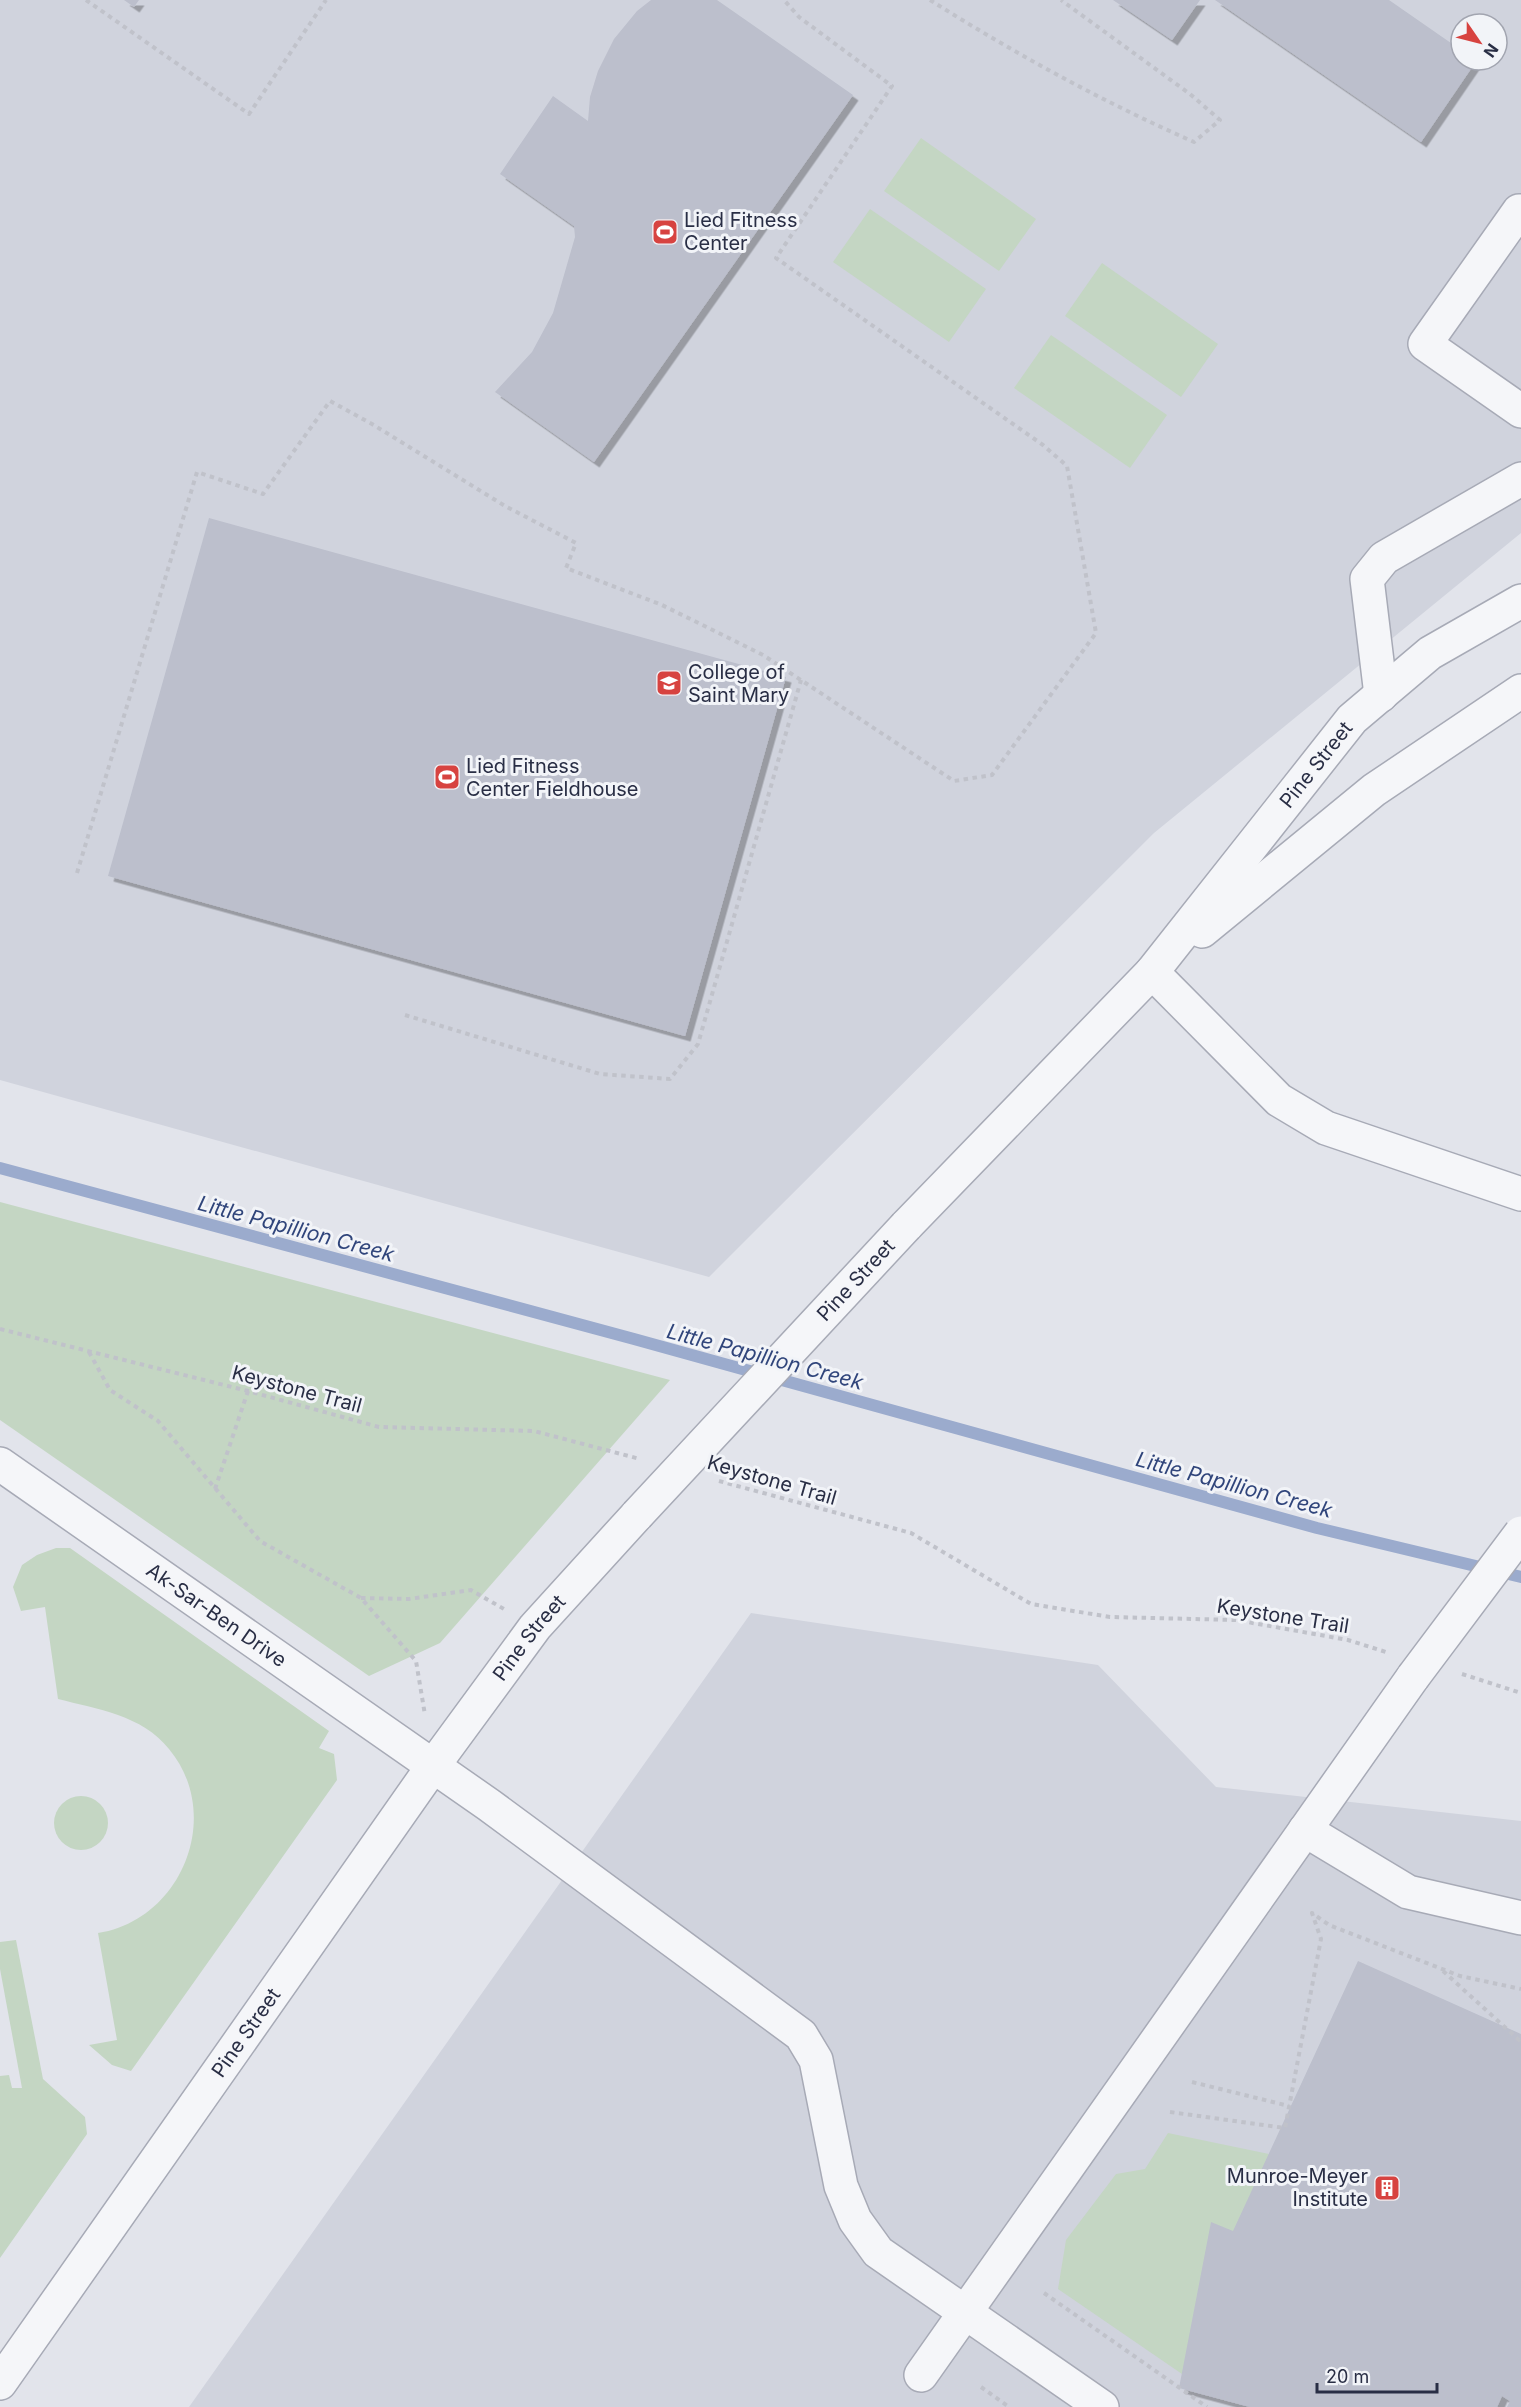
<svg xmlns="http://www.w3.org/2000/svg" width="1521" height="2407" font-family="Inter,sans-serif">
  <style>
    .built { fill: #d0d3dd; fill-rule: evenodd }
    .green { fill: #c4d6c3 }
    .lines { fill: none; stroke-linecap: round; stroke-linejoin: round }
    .stream { stroke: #9babcd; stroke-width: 12 }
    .building { fill: #bcbfcc; filter: url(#shadow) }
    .minor-casing { stroke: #a7aab6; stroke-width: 36 }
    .path { stroke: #c0c2ca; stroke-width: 4; stroke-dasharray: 4.5 4.5; stroke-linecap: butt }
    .minor { stroke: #f5f6f9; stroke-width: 33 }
    .minor-bridge-casing { stroke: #a7aab6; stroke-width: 36; stroke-linecap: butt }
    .minor-bridge { stroke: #f5f6f9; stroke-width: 33 }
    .labels { text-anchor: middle; stroke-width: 6; stroke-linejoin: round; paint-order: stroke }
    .poi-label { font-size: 20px; fill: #292e45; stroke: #f2f4f8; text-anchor: start }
    .street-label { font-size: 20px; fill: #292e45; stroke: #f2f4f8 }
    .water-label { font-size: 21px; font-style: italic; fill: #30457b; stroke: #f2f4f8 }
  </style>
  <defs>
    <filter id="shadow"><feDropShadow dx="5.5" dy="5.5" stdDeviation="0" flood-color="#0004"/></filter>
  </defs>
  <rect width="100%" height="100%" fill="#e2e4eb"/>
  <g class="built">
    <path d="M0,0H1521V533L1154,833L709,1277L0,1080ZM1461,24H1497V60H1461Z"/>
    <polygon points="751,1613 1098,1665 1216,1787 1521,1821 1521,2407 189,2407"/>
  </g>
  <g class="green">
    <polygon points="921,138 1036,219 999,271 884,191"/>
    <polygon points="870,209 986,289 949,342 833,262"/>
    <polygon points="1102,263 1218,344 1181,397 1065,316"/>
    <polygon points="1051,335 1167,415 1130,468 1014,388"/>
    <polygon points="0,1202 670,1380 440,1643 369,1676 0,1420"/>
    <path d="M56,1548H70L329,1731L319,1748L334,1754L337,1780L131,2071L112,2065L89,2045L117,2040L98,1933C182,1920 224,1815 169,1749C142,1715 97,1709 58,1699L45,1607L21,1611L13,1587L22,1565L37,1555Z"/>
    <circle cx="81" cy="1823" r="27"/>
    <polygon points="16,1940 43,2079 85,2117 87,2134 0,2258 0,2076 9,2075 12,2088 22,2088 0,1969 0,1942"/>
    <polygon points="1168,2133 1269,2154 1182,2374 1058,2289 1066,2240 1116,2174 1145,2169"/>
  </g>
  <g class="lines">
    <polyline class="stream" points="0,1168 634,1339 1317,1528 1521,1577"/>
  </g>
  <g class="building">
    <polygon points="124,0 139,0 134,7"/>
    <polygon points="651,0 717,0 853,95 594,462 495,392 532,352 553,313 575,237 574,226 500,174 553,96 588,121 590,97 598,71 614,39 637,11"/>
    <polygon points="1113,0 1200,0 1172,40"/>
    <polygon points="1215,0 1389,0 1461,50 1461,60 1477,60 1421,142"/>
    <polygon points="209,518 786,677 685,1036 108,876"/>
    <polygon points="1358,1961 1521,2034 1521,2407 1507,2407 1510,2401 1502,2396 1497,2407 1250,2407 1179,2388 1211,2222 1233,2231"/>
  </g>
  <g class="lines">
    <g class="minor-casing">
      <g id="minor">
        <polyline points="1521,213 1519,211 1425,344 1521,411"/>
        <polyline points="1381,695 1367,579 1384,558 1521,479"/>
        <polyline points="1202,931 1374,790 1521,691"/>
        <polyline points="1152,972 1279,1100 1326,1128 1521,1194"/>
        <path id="s1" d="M906,1226L1152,972L1352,719L1430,653L1521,601"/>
        <path id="s2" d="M0,1464L489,1805L801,2035L816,2060L841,2186L855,2220L878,2252L1102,2407"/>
        <polyline points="1305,1830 1408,1892 1521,1918"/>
        <polyline points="921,2375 1413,1677"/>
        <path id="s3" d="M0,2383L433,1766L535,1627L637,1515"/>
      </g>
    </g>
    <g class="path">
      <polyline points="86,0 249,114 326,0"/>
      <path d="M930,0C1014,53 1103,102 1194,142L1220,120L1190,94L1061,0"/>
      <polyline points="77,873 197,472 263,494 330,401 372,424 505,506 576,543 566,568 662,605 763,655 954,781 992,775 1096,633 1067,466 1043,445 776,258 892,86 799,17 784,0"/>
      <polyline points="405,1015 600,1074 670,1079 698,1044 801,680"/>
      <polyline points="0,1329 248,1391 379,1427 534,1431 640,1459"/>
      <polyline points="89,1352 110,1390 158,1421 260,1541 361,1598 416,1661 425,1715"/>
      <polyline points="719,1481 911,1533 1031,1604 1110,1617 1236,1620 1348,1640 1386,1652"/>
      <polyline points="215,1489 248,1391"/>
      <polyline points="361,1598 409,1599 471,1590 504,1609"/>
      <polyline points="1462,1674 1521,1693"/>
      <polyline points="1443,1971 1519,2040 1521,2035"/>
      <polyline points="1192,2082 1289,2106"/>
      <polyline points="1170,2112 1285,2128 1321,1939 1312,1913 1329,1925 1460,1976 1521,1989"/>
      <polyline points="1044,2293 1207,2407"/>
      <polyline points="981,2387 1009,2407"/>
    </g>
    <use href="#minor" class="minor"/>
    <g class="minor-bridge-casing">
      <g id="minor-bridge">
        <path id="s4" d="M637,1515L906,1226"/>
        <polyline points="1413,1677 1521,1533"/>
      </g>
    </g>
    <use href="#minor-bridge" class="minor-bridge"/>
  </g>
  <defs>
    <g id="stadium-square" transform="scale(1.35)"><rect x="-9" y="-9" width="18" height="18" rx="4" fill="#d74340" stroke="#f2f4f8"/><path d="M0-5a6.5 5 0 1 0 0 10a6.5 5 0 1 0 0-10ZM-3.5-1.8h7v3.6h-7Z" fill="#fff"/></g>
    <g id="university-square" transform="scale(1.35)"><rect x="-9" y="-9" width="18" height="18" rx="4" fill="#d74340" stroke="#f2f4f8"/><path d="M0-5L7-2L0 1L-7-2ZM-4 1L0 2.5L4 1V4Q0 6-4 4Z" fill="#fff"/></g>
    <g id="building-square" transform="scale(1.35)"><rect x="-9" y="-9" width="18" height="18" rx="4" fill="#d74340" stroke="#f2f4f8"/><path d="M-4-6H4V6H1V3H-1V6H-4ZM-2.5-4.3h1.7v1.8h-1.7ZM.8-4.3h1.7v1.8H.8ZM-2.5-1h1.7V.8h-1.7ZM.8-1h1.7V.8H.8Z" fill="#fff"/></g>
  </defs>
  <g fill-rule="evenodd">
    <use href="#stadium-square" x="665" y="232"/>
    <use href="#university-square" x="669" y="683"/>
    <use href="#stadium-square" x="447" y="777"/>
    <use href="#building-square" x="1387" y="2188"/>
  </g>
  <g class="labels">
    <g class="poi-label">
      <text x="684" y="227">Lied Fitness<tspan x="684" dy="23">Center</tspan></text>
      <text x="688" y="679">College of<tspan x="688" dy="23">Saint Mary</tspan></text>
      <text x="466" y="773">Lied Fitness<tspan x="466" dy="23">Center Fieldhouse</tspan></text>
      <text x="1368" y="2183" text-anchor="end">Munroe-Meyer<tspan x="1368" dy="23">Institute</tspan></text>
    </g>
    <g class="street-label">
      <text dy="7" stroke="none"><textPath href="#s1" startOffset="618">Pine Street</textPath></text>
      <text dy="7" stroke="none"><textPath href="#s4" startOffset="321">Pine Street</textPath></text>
      <text transform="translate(297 1389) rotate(15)" y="7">Keystone Trail</text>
      <text transform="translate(772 1480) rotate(16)" y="7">Keystone Trail</text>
      <text dy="7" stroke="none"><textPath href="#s2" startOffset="264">Ak-Sar-Ben Drive</textPath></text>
      <text transform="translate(1283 1616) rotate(9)" y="7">Keystone Trail</text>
      <text dy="7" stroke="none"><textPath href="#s3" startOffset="914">Pine Street</textPath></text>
      <text dy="7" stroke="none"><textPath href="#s3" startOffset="428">Pine Street</textPath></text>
    </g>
    <g class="water-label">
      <text transform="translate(296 1229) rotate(15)" y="7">Little Papillion Creek</text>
      <text transform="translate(765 1357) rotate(15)" y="7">Little Papillion Creek</text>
      <text transform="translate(1234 1485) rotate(15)" y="7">Little Papillion Creek</text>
    </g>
  </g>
  <g transform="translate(1479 42) rotate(125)"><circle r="28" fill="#f2f4f8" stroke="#a2a5b0" stroke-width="1.5"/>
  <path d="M0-4.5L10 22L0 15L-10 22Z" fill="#d74340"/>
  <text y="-9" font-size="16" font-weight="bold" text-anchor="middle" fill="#292e45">N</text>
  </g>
  <path d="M1317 2383v9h120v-9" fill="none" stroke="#292e45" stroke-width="3"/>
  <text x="1326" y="2383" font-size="18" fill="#292e45" stroke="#f2f4f8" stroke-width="4.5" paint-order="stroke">20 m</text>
</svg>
